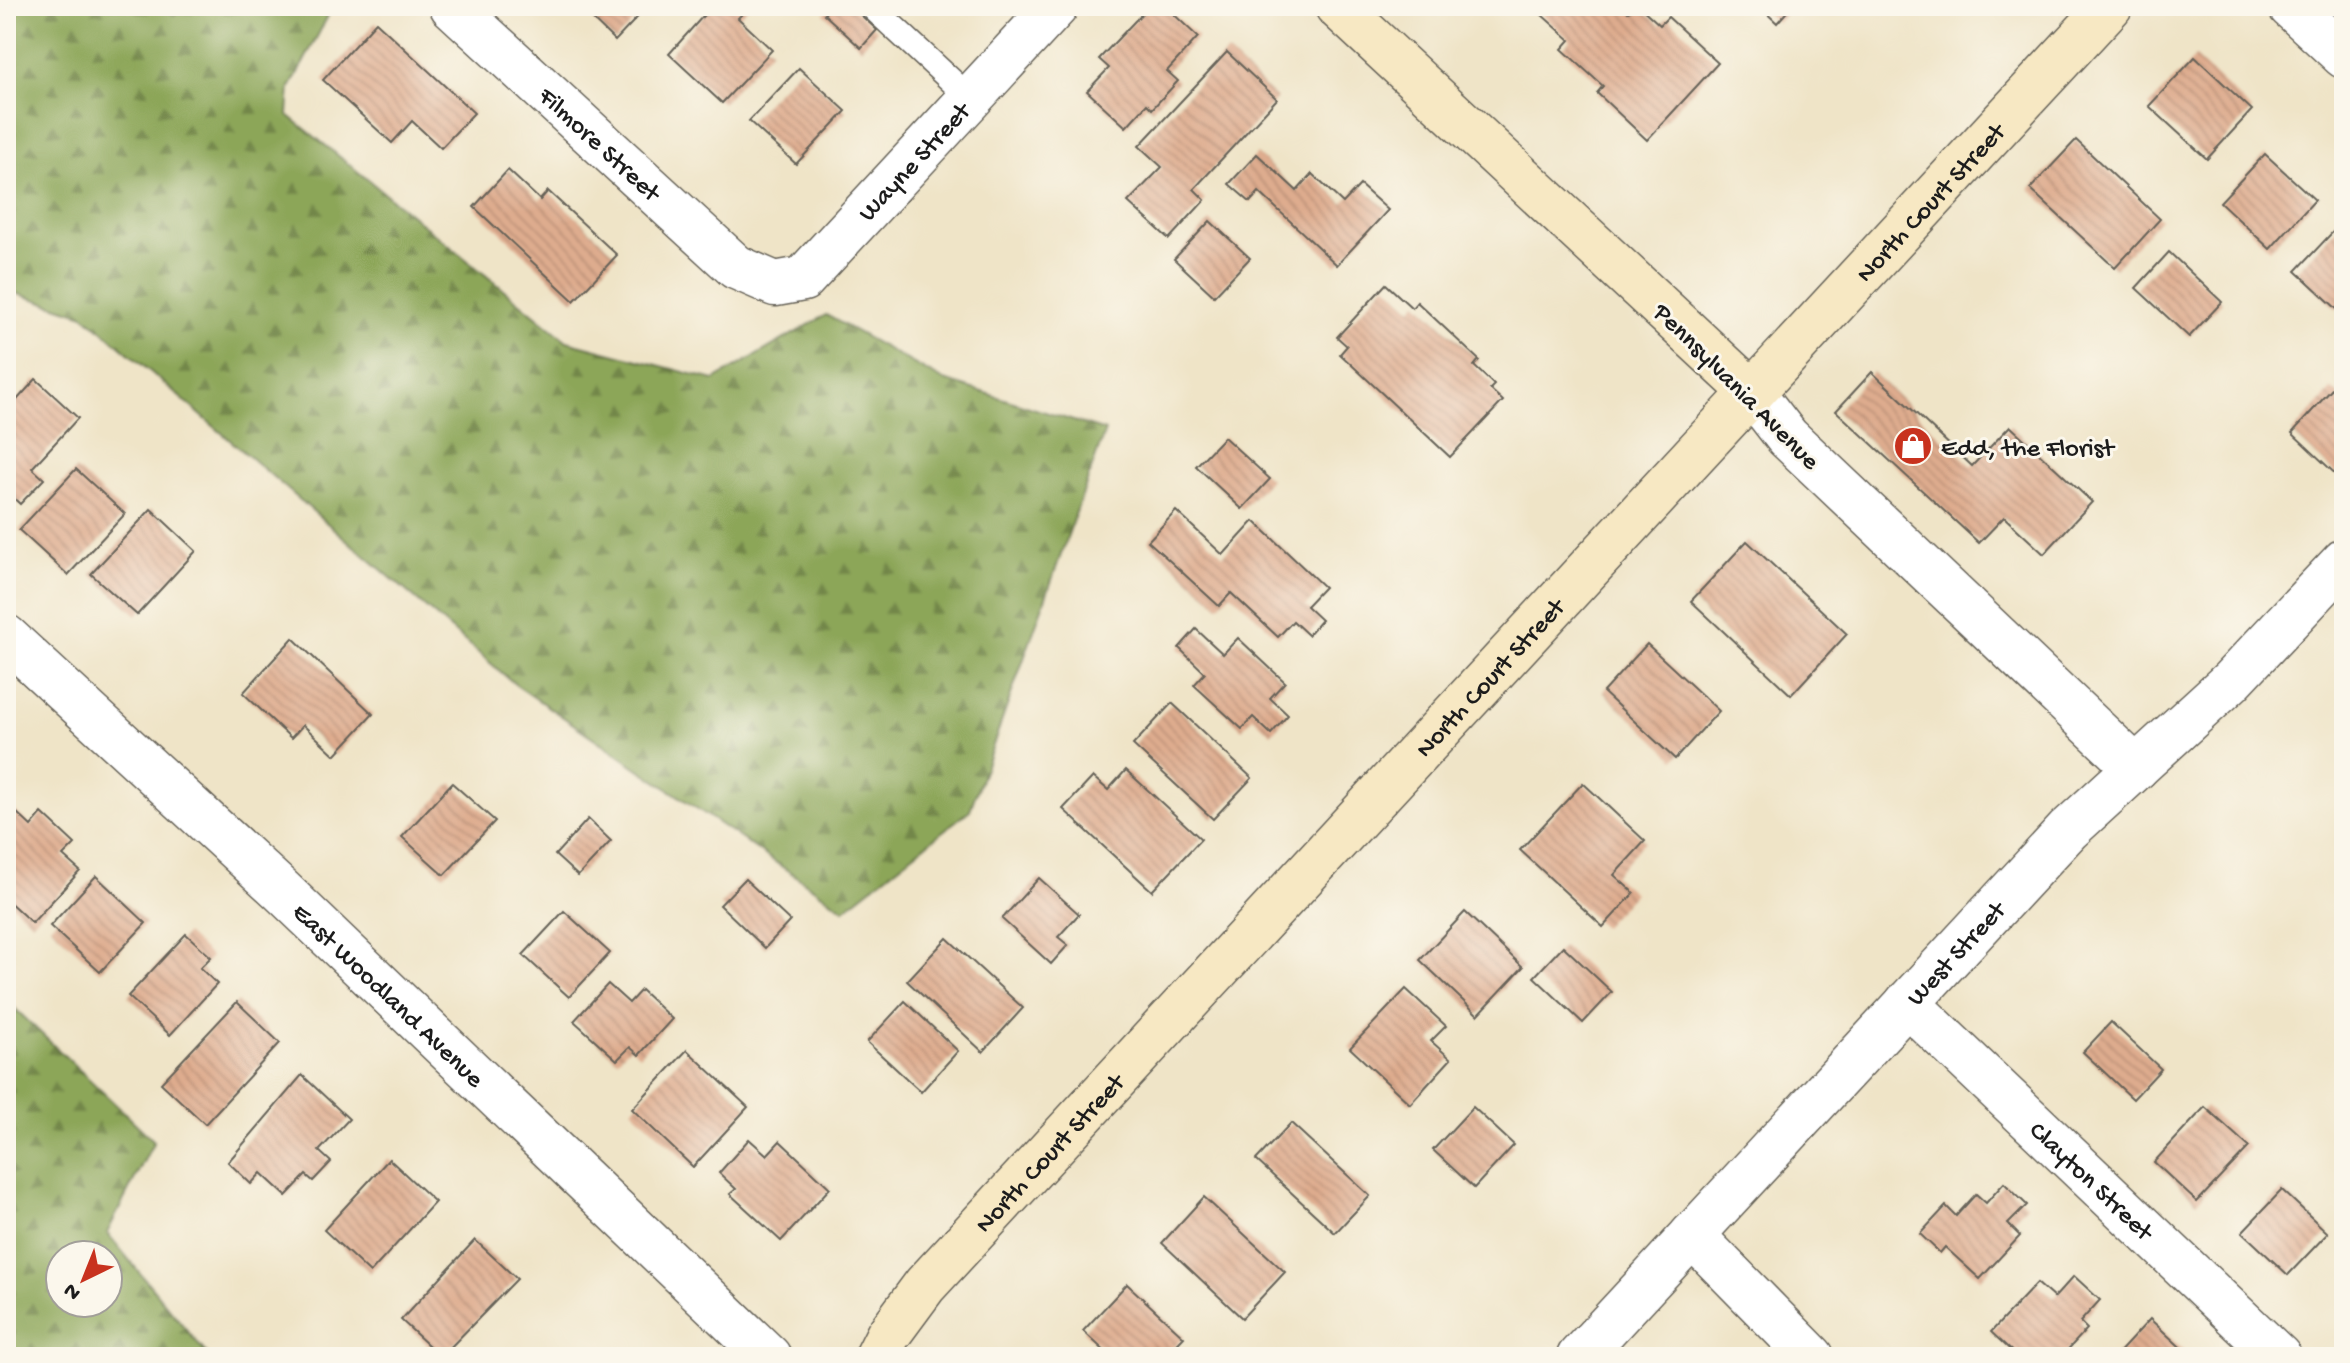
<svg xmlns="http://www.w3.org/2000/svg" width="2350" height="1363" font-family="'Gochi Hand',sans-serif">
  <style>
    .forest { fill: url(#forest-firs); stroke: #54613a; stroke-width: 2; fill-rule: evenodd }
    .building { fill: url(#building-back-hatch) }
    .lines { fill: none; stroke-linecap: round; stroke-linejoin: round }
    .service-casing { stroke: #666258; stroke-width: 27 }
    .minor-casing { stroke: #666258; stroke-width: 47 }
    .secondary-casing { stroke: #666258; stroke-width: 47 }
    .service { stroke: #fff; stroke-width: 24 }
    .minor { stroke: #fff; stroke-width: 44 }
    .secondary { stroke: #f7e8c3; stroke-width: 44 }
    .labels { text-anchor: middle; stroke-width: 6; stroke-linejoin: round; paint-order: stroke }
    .street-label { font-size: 26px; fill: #1c1c1c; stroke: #fbf7ec }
    .poi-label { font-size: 26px; fill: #1c1c1c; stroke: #fbf7ec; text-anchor: start }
  </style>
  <defs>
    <pattern id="forest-firs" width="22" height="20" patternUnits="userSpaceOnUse" patternTransform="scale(2)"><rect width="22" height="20" fill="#8ca659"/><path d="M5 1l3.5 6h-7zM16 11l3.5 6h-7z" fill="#728649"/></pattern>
    <pattern id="building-back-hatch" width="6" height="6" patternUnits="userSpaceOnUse" patternTransform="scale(2)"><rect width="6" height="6" fill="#deac8e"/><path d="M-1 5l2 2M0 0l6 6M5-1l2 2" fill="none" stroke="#be937a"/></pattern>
  </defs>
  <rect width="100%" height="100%" fill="#fbf7ec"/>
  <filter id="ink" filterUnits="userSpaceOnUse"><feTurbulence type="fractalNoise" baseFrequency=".0125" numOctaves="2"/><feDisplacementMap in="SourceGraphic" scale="16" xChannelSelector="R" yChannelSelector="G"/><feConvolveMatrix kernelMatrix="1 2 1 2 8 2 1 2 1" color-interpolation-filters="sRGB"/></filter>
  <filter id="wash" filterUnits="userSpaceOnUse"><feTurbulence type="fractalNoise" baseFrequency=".006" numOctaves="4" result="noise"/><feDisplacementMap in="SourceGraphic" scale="32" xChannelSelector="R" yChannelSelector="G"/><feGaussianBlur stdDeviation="1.8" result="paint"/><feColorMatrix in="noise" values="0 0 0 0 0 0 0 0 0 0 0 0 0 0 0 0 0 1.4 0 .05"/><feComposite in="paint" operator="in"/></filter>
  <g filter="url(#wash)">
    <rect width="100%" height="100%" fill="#efe4c7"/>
    <g class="forest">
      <polygon points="6,6 162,6 174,15 183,6 317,6 328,16 290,88 288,115 567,341 714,380 826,315 941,379 1105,431 970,810 844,909 516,685 84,315 6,290"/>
      <path d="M6,1000L154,1141L107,1233L209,1357H6ZM60,1255H108V1303H60Z"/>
    </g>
    <g id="blocks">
      <g class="building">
        <polygon points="587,6 648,6 615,41 583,10"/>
        <polygon points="712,6 750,6 738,18 772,50 722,103 669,54"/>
        <polygon points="832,6 851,6 877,30 861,48 824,14"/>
        <polygon points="1149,6 1165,6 1198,37 1167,71 1178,81 1152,109 1147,104 1126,127 1087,91 1109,68 1099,59"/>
        <polygon points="1550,6 1622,6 1628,12 1639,6 1660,25 1668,17 1718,63 1647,140 1597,93 1603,86 1562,49 1570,40 1542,15"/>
        <polygon points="1759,6 1792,6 1777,23"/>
        <polygon points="376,22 474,113 441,148 412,121 392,143 323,80"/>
        <polygon points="1227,52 1277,99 1194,189 1205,200 1169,239 1128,202 1162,167 1139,146"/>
        <polygon points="2195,57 2252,110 2207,159 2149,106"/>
        <polygon points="799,68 846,111 796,164 749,121"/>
        <polygon points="2076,140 2160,219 2115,268 2030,189"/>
        <polygon points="1257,154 1297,191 1312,174 1343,203 1360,185 1388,210 1337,265 1259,192 1250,202 1229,184"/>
        <polygon points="2265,154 2315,200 2270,249 2220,202"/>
        <polygon points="508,170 540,200 548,191 617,255 574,301 474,207"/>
        <polygon points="2344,220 2344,302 2337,309 2296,271"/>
        <polygon points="1210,221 1250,258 1214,296 1174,259"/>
        <polygon points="2169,252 2222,302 2189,337 2136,288"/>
        <polygon points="1386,284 1412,308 1417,302 1479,360 1474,366 1494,385 1490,389 1503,401 1450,457 1340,354 1347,346 1337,337"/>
        <polygon points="1872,372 1972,466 2010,426 2092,502 2044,554 2004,517 1979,543 1836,411"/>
        <polygon points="36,379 78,418 32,468 44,479 20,504 6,491 6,412"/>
        <polygon points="2332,389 2344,400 2344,482 2292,433"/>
        <polygon points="1224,437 1270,479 1242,509 1196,466"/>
        <polygon points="76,469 125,514 68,575 19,530"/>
        <polygon points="151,509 196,551 137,615 91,574"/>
        <polygon points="1176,511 1223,555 1254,521 1324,587 1306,606 1321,620 1308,635 1293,621 1278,637 1231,593 1219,606 1148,541"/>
        <polygon points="1747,541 1847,634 1791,695 1691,601"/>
        <polygon points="1196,629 1223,654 1238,638 1285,682 1270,698 1288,715 1271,734 1253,717 1242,729 1194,685 1205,673 1179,648"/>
        <polygon points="293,638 373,714 335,755 303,725 291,738 243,693"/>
        <polygon points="1647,644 1719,711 1675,759 1603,692"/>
        <polygon points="1172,703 1252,778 1213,819 1133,745"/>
        <polygon points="1126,770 1201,839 1152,891 1063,809 1093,777 1108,790"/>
        <polygon points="452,783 495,821 444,875 402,837"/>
        <polygon points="1583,783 1645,841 1614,875 1634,893 1603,927 1520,850"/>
        <polygon points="15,811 31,826 42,813 75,844 63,856 80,871 32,923 6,899 6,820"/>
        <polygon points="588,819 611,841 578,876 555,855"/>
        <polygon points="96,876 146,923 100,972 50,926"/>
        <polygon points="1039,878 1079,914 1058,937 1068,945 1051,964 1002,919"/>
        <polygon points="745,879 790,921 765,948 720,905"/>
        <polygon points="564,911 610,953 569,997 523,955"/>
        <polygon points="1465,912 1523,967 1478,1015 1420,960"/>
        <polygon points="186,934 211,957 200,968 217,984 170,1035 128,996"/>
        <polygon points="947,938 1023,1008 983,1052 907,981"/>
        <polygon points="1563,946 1612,992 1583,1023 1534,977"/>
        <polygon points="608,984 629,1003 641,990 672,1019 639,1055 630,1047 617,1060 574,1021"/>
        <polygon points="1406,989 1446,1026 1431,1041 1451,1059 1410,1104 1350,1048"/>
        <polygon points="905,1001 958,1051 921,1092 867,1042"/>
        <polygon points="237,1002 280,1043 205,1124 161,1083"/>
        <polygon points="2111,1022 2161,1069 2133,1099 2083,1052"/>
        <polygon points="687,1050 748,1107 693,1167 632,1109"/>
        <polygon points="302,1075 349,1119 319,1151 331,1162 313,1181 306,1175 286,1196 261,1173 251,1184 228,1162"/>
        <polygon points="1473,1107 1514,1145 1474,1188 1433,1150"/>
        <polygon points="2205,1107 2249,1147 2197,1202 2154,1162"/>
        <polygon points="1291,1123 1370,1196 1335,1233 1256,1160"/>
        <polygon points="749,1139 767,1155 780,1141 830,1188 781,1241 730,1194 736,1189 719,1173"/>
        <polygon points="389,1159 435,1202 370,1273 324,1230"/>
        <polygon points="2004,1183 2027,1205 2008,1224 2020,1236 1980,1279 1945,1247 1940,1253 1920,1234 1946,1206 1956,1216 1976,1194 1986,1203"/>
        <polygon points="2282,1190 2328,1233 2288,1275 2242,1232"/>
        <polygon points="1204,1197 1285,1272 1242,1318 1162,1243"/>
        <polygon points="475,1240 517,1279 441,1357 401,1320"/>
        <polygon points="2074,1276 2100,1300 2080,1322 2087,1329 2061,1357 2018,1357 1991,1332 2037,1283 2054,1298"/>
        <polygon points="1127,1284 1184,1337 1165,1357 1157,1357 1151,1352 1146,1357 1111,1357 1083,1331"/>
        <polygon points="2150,1319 2191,1357 2115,1357"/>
      </g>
    </g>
  </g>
  <g filter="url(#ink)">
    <use href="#blocks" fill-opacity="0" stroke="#666258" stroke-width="2"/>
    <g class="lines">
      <g class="service-casing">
        <polyline id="service" points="871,6 970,98"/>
      </g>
      <g class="minor-casing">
        <g id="minor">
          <path id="s1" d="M452,6L736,267L775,284L803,279L1056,6"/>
          <polyline points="2290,6 2344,56"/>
          <polyline points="1752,392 1787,437 2136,768"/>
          <path id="s2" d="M6,637L281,890L769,1357"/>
          <path id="s3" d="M1907,1003L2279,1357"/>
          <polyline points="1692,1235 1812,1357"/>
          <path id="s4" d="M1579,1357L2068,830L2231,681L2344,561"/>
        </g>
      </g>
      <g class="secondary-casing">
        <g id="secondary">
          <polyline points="1337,6 1752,392"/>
          <path id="s5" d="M877,1357L888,1335L925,1285L2110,6"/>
        </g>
      </g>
      <use href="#service" class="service"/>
      <use href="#minor" class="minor"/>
      <use href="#secondary" class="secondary"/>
    </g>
  </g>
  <defs>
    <g id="shop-disc" transform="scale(2)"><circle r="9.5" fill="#c8321e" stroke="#fbf7ec"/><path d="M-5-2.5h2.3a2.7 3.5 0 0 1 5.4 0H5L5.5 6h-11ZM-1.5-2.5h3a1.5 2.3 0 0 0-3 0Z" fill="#fff"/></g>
  </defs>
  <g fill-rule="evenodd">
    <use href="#shop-disc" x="1913" y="446"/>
  </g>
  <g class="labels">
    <g class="street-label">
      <text dy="9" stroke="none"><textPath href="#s1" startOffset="202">Filmore Street</textPath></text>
      <text dy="9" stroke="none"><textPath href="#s1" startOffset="618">Wayne Street</textPath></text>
      <text dy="9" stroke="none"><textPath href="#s5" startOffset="1564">North Court Street</textPath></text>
      <text transform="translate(1738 385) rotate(45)" y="9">Pennsylvania Avenue</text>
      <text dy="9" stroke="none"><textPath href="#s5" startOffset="916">North Court Street</textPath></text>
      <text dy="9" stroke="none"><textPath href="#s4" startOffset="552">West Street</textPath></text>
      <text dy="9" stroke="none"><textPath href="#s2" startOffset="524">East Woodland Avenue</textPath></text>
      <text dy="9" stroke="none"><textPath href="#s5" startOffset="268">North Court Street</textPath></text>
      <text dy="9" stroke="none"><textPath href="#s3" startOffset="256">Clayton Street</textPath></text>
    </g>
    <g class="poi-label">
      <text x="1941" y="455">Edd, the Florist</text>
    </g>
  </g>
  <rect width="2350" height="1363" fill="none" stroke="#fbf7ec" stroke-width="32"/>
  <g transform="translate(84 1279) rotate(223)"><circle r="38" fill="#fbf7ec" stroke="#a29f99" stroke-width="2"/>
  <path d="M0-6L14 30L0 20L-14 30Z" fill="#c8321e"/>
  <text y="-12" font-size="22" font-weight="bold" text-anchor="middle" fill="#1c1c1c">N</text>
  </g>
</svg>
